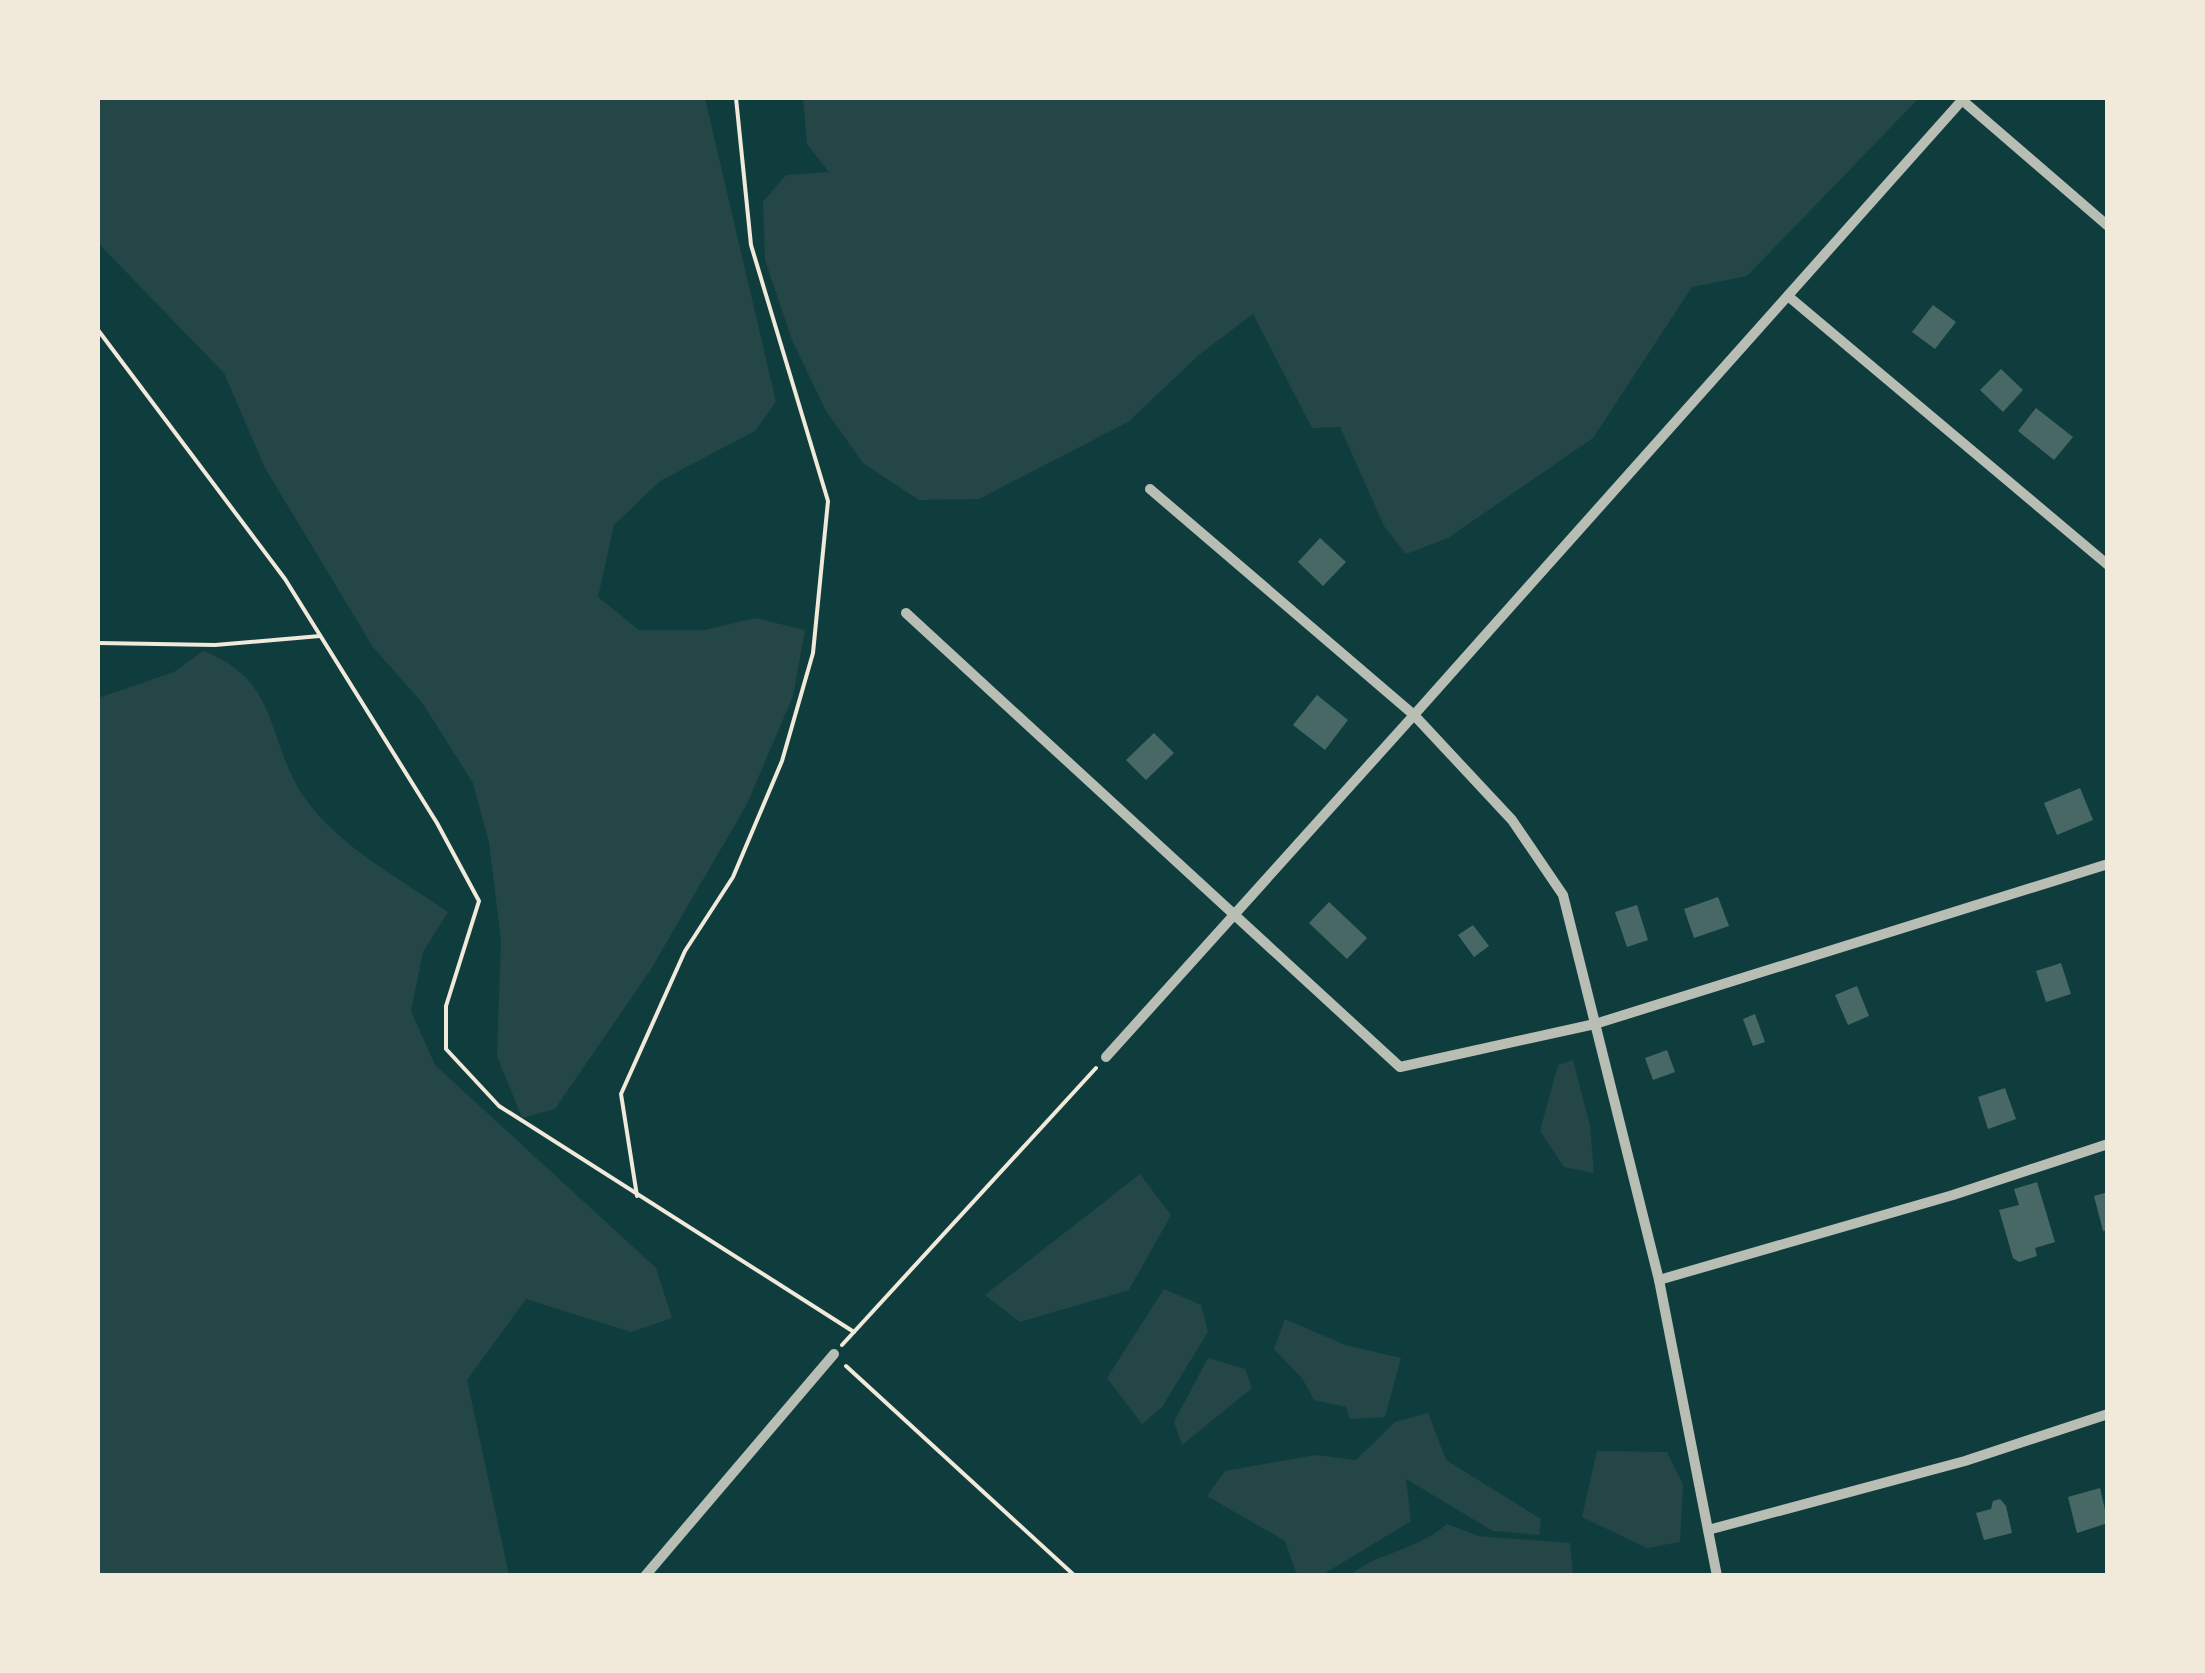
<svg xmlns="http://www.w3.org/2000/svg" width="2205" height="1673" font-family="'Exo 2',sans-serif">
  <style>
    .green { fill: #244646 }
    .building { fill: #486865 }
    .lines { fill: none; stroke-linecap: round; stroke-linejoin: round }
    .path { stroke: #f1e9da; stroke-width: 4 }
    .minor { stroke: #b8beb3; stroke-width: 10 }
  </style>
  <rect width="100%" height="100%" fill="#0f3d3e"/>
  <g class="green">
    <polygon points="98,98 705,98 776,402 755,431 660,481 614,525 598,597 639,630 705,630 755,618 805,630 793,696 747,804 651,969 555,1109 522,1118 497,1056 501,940 489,842 473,783 423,704 373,647 265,468 224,373 98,243"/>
    <polygon points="803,98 1919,98 1747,276 1692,287 1593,438 1448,538 1406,554 1384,526 1340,427 1312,428 1253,314 1200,354 1128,422 979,499 919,500 863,463 826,411 792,340 765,260 763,202 786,175 829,172 807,144"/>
    <path d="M203,651C281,680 266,742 304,797C339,847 399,878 448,912L423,952L411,1011L435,1065L656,1268L672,1318L631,1332L526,1299L467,1380L509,1575H98V698L174,672Z"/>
    <polygon points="1573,1060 1590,1126 1594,1173 1564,1167 1540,1131 1558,1065"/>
    <polygon points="1140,1174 1171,1215 1129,1290 1020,1322 985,1295"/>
    <polygon points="1164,1289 1201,1305 1208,1332 1162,1407 1142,1424 1107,1378"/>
    <polygon points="1285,1319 1345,1345 1401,1358 1385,1417 1350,1419 1346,1407 1314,1400 1302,1378 1274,1349"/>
    <polygon points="1208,1358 1245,1369 1252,1388 1182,1445 1174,1422"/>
    <polygon points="1428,1413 1446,1460 1541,1519 1539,1535 1493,1531 1406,1479 1411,1521 1322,1575 1297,1575 1285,1541 1207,1496 1225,1471 1315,1455 1356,1460 1395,1422"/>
    <polygon points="1597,1451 1667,1452 1683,1485 1680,1542 1647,1548 1582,1517"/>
    <path d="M1447,1524L1478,1536L1570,1543L1573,1575H1350C1381,1551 1418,1550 1447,1524Z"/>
  </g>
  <g class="building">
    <polygon points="1933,305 1956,322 1935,349 1912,332"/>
    <polygon points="2001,369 2023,390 2003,412 1980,390"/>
    <polygon points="2036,408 2073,437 2054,460 2018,431"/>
    <polygon points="1320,538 1346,562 1323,586 1298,562"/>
    <polygon points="1317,695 1348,720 1325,750 1293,725"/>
    <polygon points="1154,733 1174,753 1146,780 1126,760"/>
    <polygon points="2080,788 2093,820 2057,835 2044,803"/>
    <polygon points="1718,897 1729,926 1694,938 1684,909"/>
    <polygon points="1329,902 1367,938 1347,959 1309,923"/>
    <polygon points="1637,905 1648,940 1627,947 1615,912"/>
    <polygon points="1473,925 1489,946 1474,957 1458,935"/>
    <polygon points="2061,963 2071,994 2046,1002 2036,971"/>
    <polygon points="1857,986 1869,1016 1848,1025 1835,995"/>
    <polygon points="1755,1014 1765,1042 1753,1046 1743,1019"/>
    <polygon points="1667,1050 1675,1072 1653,1080 1645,1058"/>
    <polygon points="2005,1088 2016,1119 1988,1129 1978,1097"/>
    <polygon points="2037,1182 2055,1242 2035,1248 2037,1256 2019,1262 2013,1258 1999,1210 2019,1205 2014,1189"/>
    <polygon points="2108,1192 2108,1230 2103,1231 2094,1196"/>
    <polygon points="2100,1488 2108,1523 2077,1533 2068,1497"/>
    <polygon points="2000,1499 2006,1506 2012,1533 1984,1540 1976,1513 1991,1509 1993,1501"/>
  </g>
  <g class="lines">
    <g class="path">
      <polyline points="98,330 285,579 437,823 479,901 446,1006 446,1049 499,1106 854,1332"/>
      <polyline points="98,643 215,645 320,636"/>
      <polyline points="637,1196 621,1094 685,951 733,877 782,761 813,653 828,501 751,245 736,98"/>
      <polyline points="842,1345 1096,1068"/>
      <polyline points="846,1366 1075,1576"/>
    </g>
    <g class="minor">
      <polyline points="1962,100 2108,226"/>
      <polyline points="1788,296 2108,565"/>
      <polyline points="906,613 1400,1067 1595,1024 2108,864"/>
      <polyline points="1106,1057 1414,715 1150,489"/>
      <polyline points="1659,1280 1953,1195 2108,1144"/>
      <polyline points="1708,1530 1965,1461 2108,1414"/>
      <polyline points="645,1576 834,1354"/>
      <polyline points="1717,1576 1659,1280 1563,895 1512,820 1414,715 1964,98"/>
    </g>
  </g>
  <rect width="2205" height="1673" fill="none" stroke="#f1e9da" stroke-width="200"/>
</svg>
